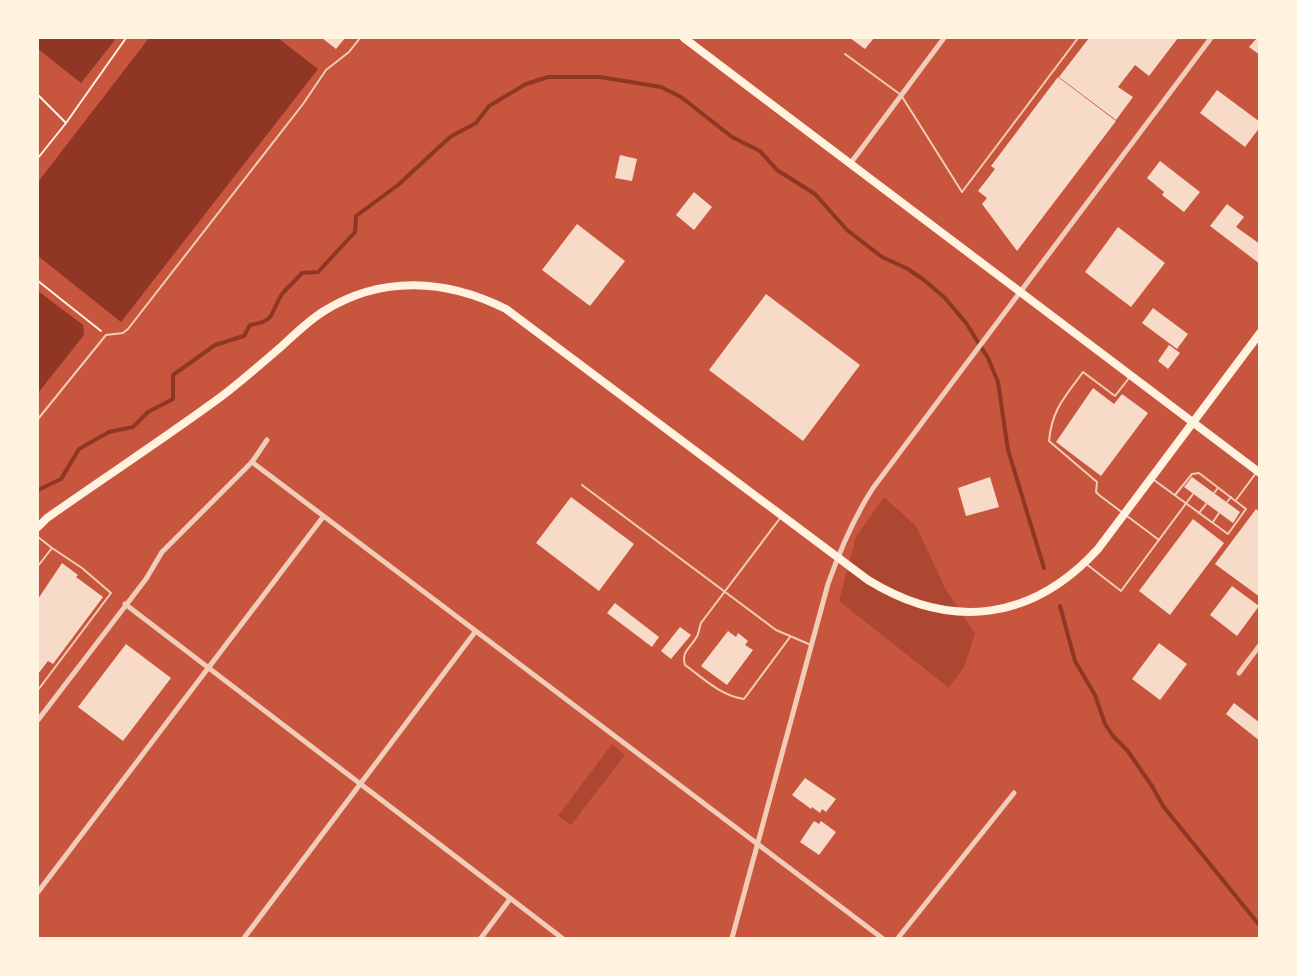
<svg xmlns="http://www.w3.org/2000/svg" width="1297" height="976" font-family="'Exo 2',sans-serif">
  <style>
    .green { fill: #ae4732 }
    .water { fill: #8f3625 }
    .lines { fill: none; stroke-linecap: round; stroke-linejoin: round }
    .stream { stroke: #8f3625; stroke-width: 4 }
    .building { fill: #f7dbc8 }
    .path { stroke: #fff3e0; stroke-width: 2 }
    .service { stroke: #f1ccb7; stroke-width: 2 }
    .minor { stroke: #f1ccb7; stroke-width: 5 }
    .secondary { stroke: #fff3e0; stroke-width: 8 }
  </style>
  <rect width="100%" height="100%" fill="#c8553d"/>
  <g class="green">
    <polygon points="884,497 916,526 945,588 975,634 964,667 949,688 839,601 856,537"/>
    <polygon points="612,744 625,755 571,825 558,816"/>
  </g>
  <g class="water">
    <polygon points="38,38 112,38 115,40 81,83 38,49"/>
    <polygon points="149,38 278,38 318,69 121,322 38,256 38,182"/>
    <polygon points="38,291 83,325 84,335 38,393"/>
  </g>
  <g class="lines">
    <g class="stream">
      <path d="M38,490L61,479L79,449L109,432L133,427L148,412L173,399V375L215,345L244,336L250,325C277,321 270,312 282,294C288,287 296,280 302,273L318,272L355,232L356,216L398,185L450,137L476,123L489,106L526,84L548,77H600L661,87L681,97L732,137L760,151L777,170L815,194L847,230L882,257L908,269L924,280L945,298L966,323L988,358L998,382L1008,450L1044,568"/>
      <polyline points="1060,606 1075,661 1095,695 1105,724 1113,736 1127,750 1152,786 1163,806 1260,926"/>
    </g>
  </g>
  <g class="building">
    <polygon points="322,38 345,38 336,49"/>
    <polygon points="850,38 874,38 865,49"/>
    <polygon points="1089,38 1178,38 1149,76 1135,65 1118,87 1133,97 1116,120 1059,77"/>
    <polygon points="1257,38 1260,38 1260,55 1249,47"/>
    <polygon points="1058,77 1116,121 1017,251 982,204 987,198 978,191 995,169 991,166"/>
    <polygon points="1217,90 1260,122 1260,127 1245,147 1200,113"/>
    <polygon points="620,155 637,159 632,181 615,178"/>
    <polygon points="1160,161 1200,192 1184,212 1162,195 1164,192 1147,178"/>
    <polygon points="694,192 712,207 694,230 676,215"/>
    <polygon points="1227,204 1244,217 1236,227 1260,244 1260,264 1210,226"/>
    <polygon points="577,224 625,261 590,306 542,270"/>
    <polygon points="1118,227 1165,263 1131,307 1085,272"/>
    <polygon points="766,294 860,365 803,441 709,370"/>
    <polygon points="1153,308 1188,334 1177,349 1142,323"/>
    <polygon points="1169,345 1180,353 1168,369 1158,361"/>
    <polygon points="1093,388 1114,404 1122,394 1148,413 1101,476 1056,442"/>
    <polygon points="990,477 999,507 966,516 958,488"/>
    <polygon points="1192,477 1240,512 1233,523 1184,487"/>
    <polygon points="571,497 634,544 599,591 536,543"/>
    <polygon points="1256,509 1260,512 1260,597 1215,564"/>
    <polygon points="1193,519 1224,543 1170,615 1139,591"/>
    <polygon points="62,563 78,575 76,577 103,597 53,664 48,661 38,674 38,599"/>
    <polygon points="1232,586 1259,606 1237,636 1210,615"/>
    <polygon points="615,603 659,637 652,647 607,613"/>
    <polygon points="680,627 691,635 671,659 661,651"/>
    <polygon points="728,631 736,637 738,633 748,641 745,645 753,650 727,685 701,666"/>
    <polygon points="1159,643 1187,664 1160,700 1132,679"/>
    <polygon points="126,644 171,678 123,741 78,707"/>
    <polygon points="1234,703 1260,723 1260,741 1226,714"/>
    <polygon points="805,778 836,799 826,812 822,809 820,813 812,807 811,809 792,795"/>
    <polygon points="814,821 819,824 821,821 836,832 819,855 800,842"/>
  </g>
  <g class="lines">
    <g class="path">
      <polyline points="38,95 66,123"/>
      <polyline points="38,158 66,123 126,38"/>
      <polyline points="38,281 101,331"/>
    </g>
    <g class="service">
      <polyline points="845,54 901,95 962,192 1078,38"/>
      <path d="M1129,378L1115,396L1083,372C1065,397 1052,409 1049,441L1097,482L1096,492L1099,495L1159,540"/>
      <polyline points="38,419 106,335 123,333 128,329 303,104 326,70 349,52 360,38"/>
      <polyline points="1154,480 1228,534 1246,509 1199,473 1192,474 1175,495"/>
      <polyline points="582,485 776,630 811,645"/>
      <polyline points="1214,493 1218,488"/>
      <polyline points="1236,500 1256,473"/>
      <polyline points="1227,502 1231,497"/>
      <polyline points="1199,513 1207,503"/>
      <path d="M781,517L701,623C699,628 699,634 696,638C690,648 681,652 685,665C703,678 721,696 744,699L790,637"/>
      <polyline points="1213,522 1219,513"/>
      <polyline points="38,537 52,548 38,566"/>
      <polyline points="1085,563 1121,591 1193,494"/>
      <polyline points="38,690 111,593 82,568 52,548"/>
    </g>
    <g class="minor">
      <polyline points="850,164 944,38"/>
      <polyline points="252,462 882,938"/>
      <polyline points="125,604 562,938"/>
      <polyline points="1239,673 1260,645"/>
      <polyline points="38,720 146,579 162,552 252,462 267,440"/>
      <polyline points="38,892 323,517"/>
      <polyline points="244,938 475,632"/>
      <polyline points="481,938 510,899"/>
      <path d="M732,938L828,584C840,550 853,519 873,488L1211,38"/>
      <polyline points="898,938 1014,793"/>
    </g>
    <g class="secondary">
      <polyline points="684,38 1260,473"/>
      <path d="M38,527L47,518C105,477 165,438 222,396C243,380 262,363 282,346C295,334 308,321 324,311C382,275 446,279 506,309L868,580C951,631 1032,621 1098,549L1260,333"/>
    </g>
  </g>
  <rect width="1297" height="976" fill="none" stroke="#fff3e0" stroke-width="78"/>
</svg>
